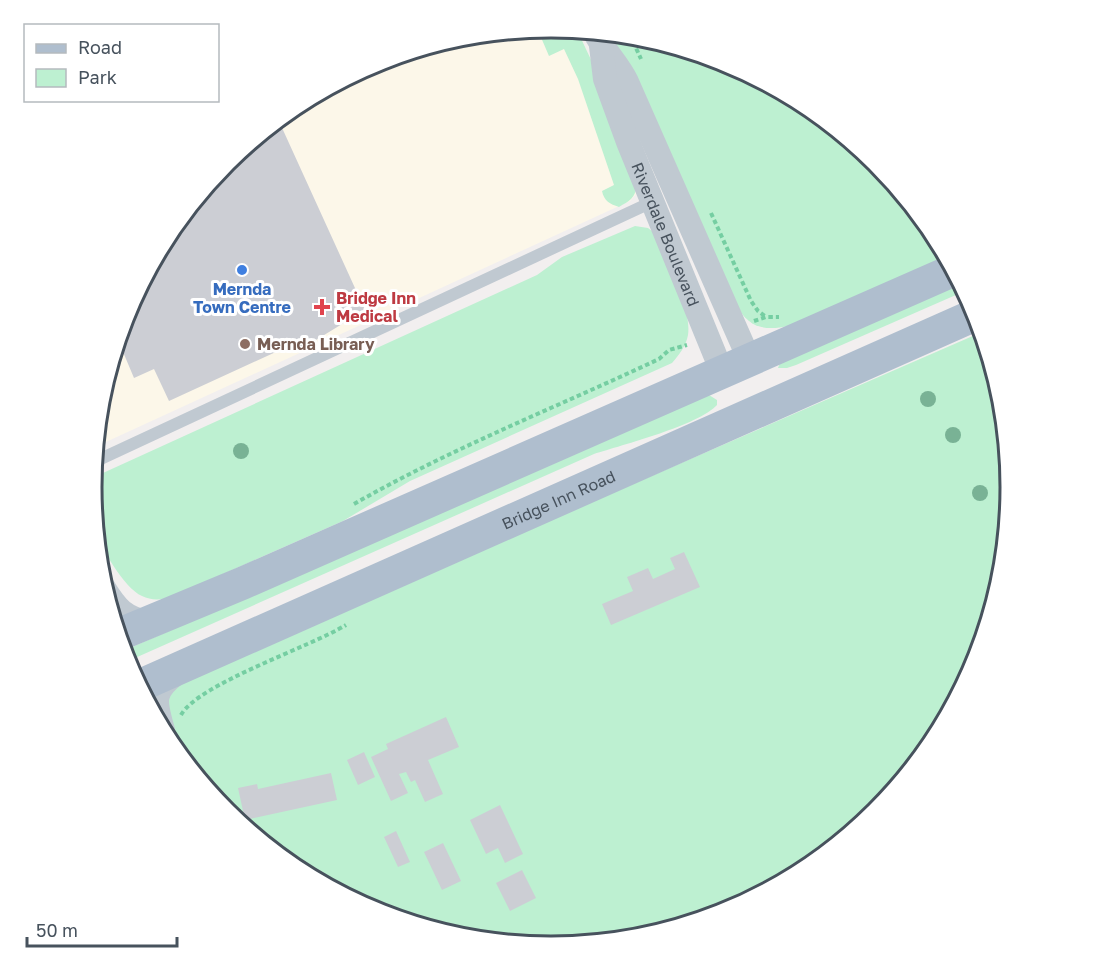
<svg xmlns="http://www.w3.org/2000/svg" width="1102" height="973" font-family="'Golos Text',sans-serif">
  <style>
    .commercial { fill: #fcf7e9 }
    .green { fill: #bdf0d1 }
    .building { fill: #ccced4 }
    .lines { fill: none; stroke-linecap: round; stroke-linejoin: round }
    .path { stroke: #75cea2; stroke-width: 4; stroke-dasharray: 4.5 3; stroke-linecap: butt }
    .lane { stroke: #c0c9d1; stroke-width: 12 }
    .street { stroke: #c0c9d1; stroke-width: 24 }
    .primary { stroke: #afbece; stroke-width: 33 }
    .tree { fill: #79b295 }
    .shop-dot { fill: #3f7fe0; stroke: #fff; stroke-width: 2 }
    .health-dot { fill: #e0444e; stroke: #fff; stroke-width: 2 }
    .education-dot { fill: #8d6e63; stroke: #fff; stroke-width: 2 }
    .labels { text-anchor: middle; stroke-width: 6; stroke-linejoin: round; paint-order: stroke }
    .street-label { font-size: 16px; fill: #47525d; stroke: #fff }
    .shop-label { font-size: 16px; font-weight: bold; fill: #366cbe; stroke: #fff }
    .health-label { font-size: 16px; font-weight: bold; fill: #be3a42; stroke: #fff; text-anchor: start }
    .education-label { font-size: 16px; font-weight: bold; fill: #785e54; stroke: #fff; text-anchor: start }
    .rim { fill: none; stroke: #47525d; stroke-width: 3 }
  </style>
  <rect width="100%" height="100%" fill="#f2efef"/>
  <polygon class="commercial" points="551,27 577,30 594,66 636,194 630,201 95,447 100,397 127,310 169,231 226,161 296,104 375,62 462,36"/>
  <g class="green">
    <path d="M551,27L577,30L594,66L636,186C636,198 629,201 619,207C610,204 604,201 602,191L614,185L578,79L564,49L549,56L540,35V28Z"/>
    <path d="M610,33C744,46 883,138 947,256L789,326C764,331 748,328 736,304Z"/>
    <path d="M635,226L648,228L657,235C667,261 692,308 688,335C686,346 679,355 672,363L410,481L343,521L173,596C163,600 152,601 142,596C124,588 100,547 96,529C92,513 91,493 92,478L537,275L562,257Z"/>
    <polygon points="961,284 965,291 796,365 787,368 778,368 780,363"/>
    <polygon points="982,332 1002,397 1010,487 1002,576 975,663 933,742 876,812 806,869 727,911 640,937 551,946 461,937 375,911 295,868 226,811 187,764 168,721 166,695 172,688 433,571"/>
    <path d="M709,395L717,400V405C699,425 622,445 594,454L126,662L123,651Z"/>
  </g>
  <g class="building">
    <polygon points="278,119 365,310 298,351 278,351 169,401 154,369 134,378 118,340 127,310 169,231 226,161"/>
    <polygon points="684,552 700,587 611,625 602,604 633,591 627,577 648,568 653,579 675,569 670,558"/>
    <polygon points="446,717 459,747 428,760 443,794 425,802 415,780 411,782 406,772 399,774 408,793 391,801 371,757 388,749 386,744"/>
    <polygon points="364,752 375,777 358,785 347,760"/>
    <polygon points="331,773 337,800 245,820 238,788 257,784 258,789"/>
    <polygon points="500,805 523,854 505,863 498,848 486,854 470,820"/>
    <polygon points="396,831 410,862 398,867 384,837"/>
    <polygon points="443,843 461,881 442,890 424,852"/>
    <polygon points="522,870 536,898 510,911 496,883"/>
  </g>
  <g class="lines">
    <g class="path">
      <polyline points="630,35 641,59"/>
      <polyline points="711,213 751,301 758,311 766,317"/>
      <polyline points="754,321 766,317 779,317"/>
      <path d="M354,504C452,448 557,407 659,359L669,350L687,345"/>
      <path d="M181,715C198,684 310,647 346,625"/>
    </g>
    <polyline class="lane" points="94,462 652,202"/>
    <g class="street">
      <path d="M594,31C603,50 618,63 627,82L749,359"/>
      <path id="s1" d="M601,46L605,79L628,142L722,372"/>
      <path d="M104,588C117,609 124,617 149,623"/>
      <path d="M163,730C155,702 151,692 177,673"/>
    </g>
    <g class="primary">
      <polyline points="118,635 243,583 954,270"/>
      <path id="s2" d="M139,686L977,314"/>
    </g>
  </g>
  <g class="tree">
    <circle cx="928" cy="399" r="8"/>
    <circle cx="953" cy="435" r="8"/>
    <circle cx="241" cy="451" r="8"/>
    <circle cx="980" cy="493" r="8"/>
  </g>
  <circle class="shop-dot" cx="242" cy="270" r="6"/>
  <path class="health-dot" d="M319 298h6v6h6v6h-6v6h-6v-6h-6v-6h6z"/>
  <circle class="education-dot" cx="245" cy="344" r="6"/>
  <g class="labels">
    <g class="street-label">
      <text dy="6" stroke="none"><textPath href="#s1" startOffset="200">Riverdale Boulevard</textPath></text>
      <text dy="6" stroke="none"><textPath href="#s2" startOffset="459">Bridge Inn Road</textPath></text>
    </g>
    <g class="shop-label">
      <text x="242" y="295">Mernda<tspan x="242" dy="18">Town Centre</tspan></text>
    </g>
    <g class="health-label">
      <text x="336" y="304">Bridge Inn<tspan x="336" dy="18">Medical</tspan></text>
    </g>
    <g class="education-label">
      <text x="257" y="350">Mernda Library</text>
    </g>
  </g>
  <path d="M0 0H1102V973H0ZM102 487a449 449 0 1 1 898 0a449 449 0 1 1-898 0Z" fill="#fff" fill-rule="evenodd"/>
  <path class="rim" d="M102 487a449 449 0 1 1 898 0a449 449 0 1 1-898 0Z"/>
  <rect x="24" y="24" width="195" height="78" fill="#ffffff" stroke="#b5babe" stroke-width="1.5"/>
  <rect x="36" y="44" width="30" height="9" fill="#afbece" stroke="#b5babe" stroke-width="1.5"/>
  <text x="78" y="54" font-size="18" fill="#47525d">Road</text>
  <rect x="36" y="69" width="30" height="18" fill="#bdf0d1" stroke="#b5babe" stroke-width="1.5"/>
  <text x="78" y="84" font-size="18" fill="#47525d">Park</text>
  <path d="M27 937v9h150v-9" fill="none" stroke="#47525d" stroke-width="3"/>
  <text x="36" y="937" font-size="18" fill="#47525d" stroke="#ffffff" stroke-width="4.5" paint-order="stroke">50 m</text>
</svg>
